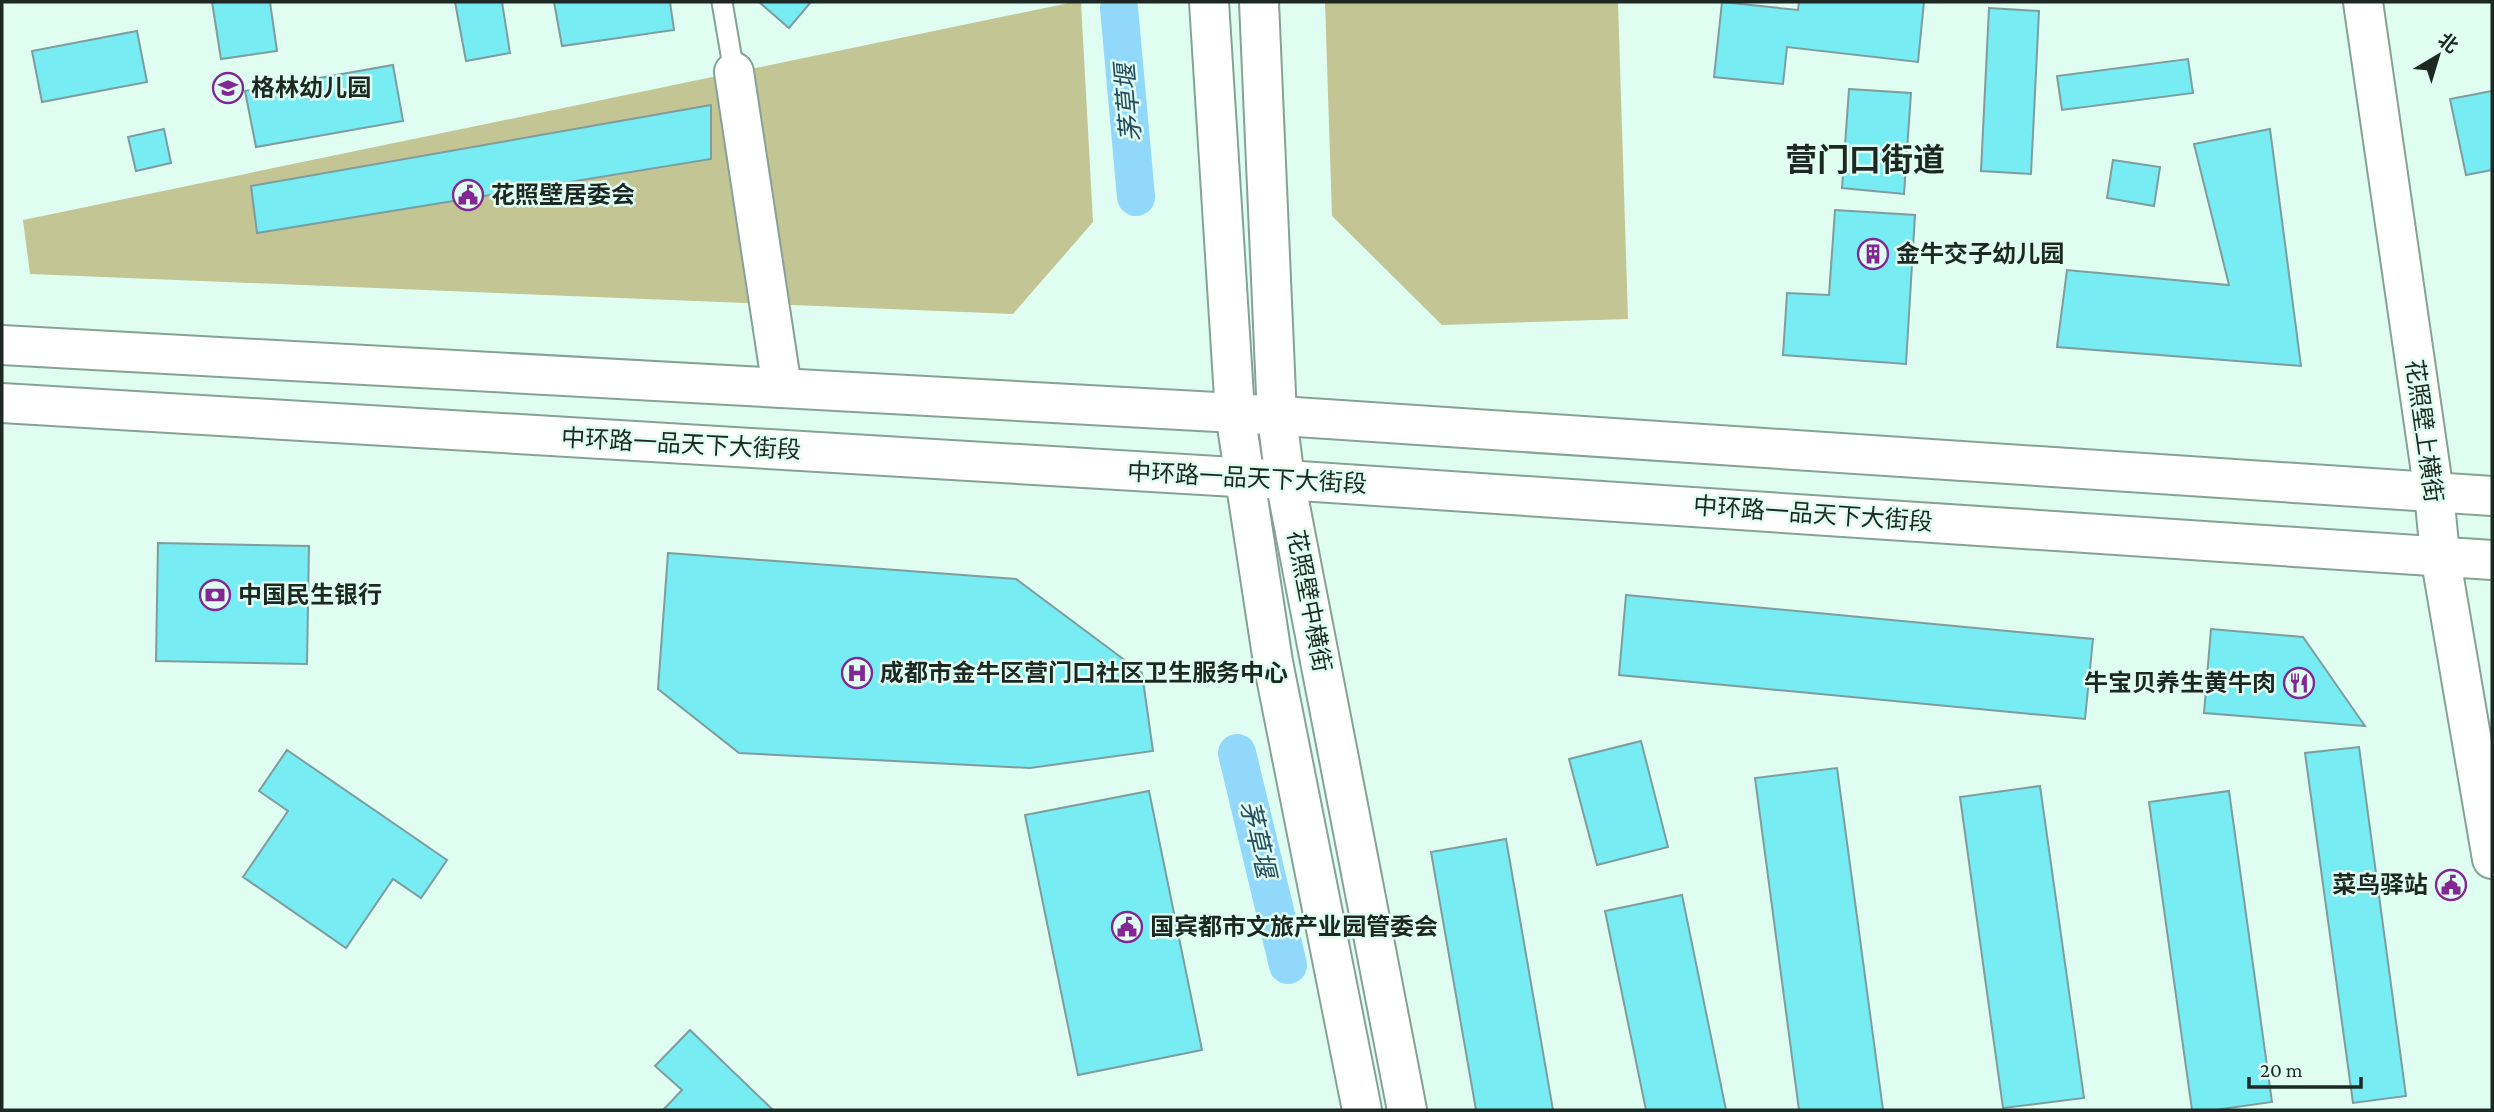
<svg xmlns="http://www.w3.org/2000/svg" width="2494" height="1112" font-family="'Crimson Pro','Noto Sans SC',serif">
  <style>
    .green { fill: #c3c595 }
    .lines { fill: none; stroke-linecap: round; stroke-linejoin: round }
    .canal { stroke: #92d8fb; stroke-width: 38 }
    .building { fill: #77ecf2; stroke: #7e9d9e; stroke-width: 2 }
    .service-casing { stroke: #86a197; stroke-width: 23 }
    .minor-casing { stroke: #86a197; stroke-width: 42 }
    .tertiary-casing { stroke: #86a197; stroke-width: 42 }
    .primary-casing { stroke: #86a197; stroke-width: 42 }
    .service { stroke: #fff; stroke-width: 19 }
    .minor { stroke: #fff; stroke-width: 38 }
    .tertiary { stroke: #fff; stroke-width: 38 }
    .primary { stroke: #fff; stroke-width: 38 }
    .labels { text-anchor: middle; stroke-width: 5; stroke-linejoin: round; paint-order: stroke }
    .poi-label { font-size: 24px; font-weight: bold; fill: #1d2824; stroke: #dffdf1; text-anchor: start }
    .street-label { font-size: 24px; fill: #1d2824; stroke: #dffdf1 }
    .water-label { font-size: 26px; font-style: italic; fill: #254c5f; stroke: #dffdf1 }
    .district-label { font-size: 32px; font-weight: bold; fill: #1d2824; stroke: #dffdf1 }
  </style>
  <rect width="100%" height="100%" fill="#dffdf1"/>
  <g class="green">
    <polygon points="1074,2 1081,2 1093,222 1013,314 30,274 23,220"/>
    <polygon points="1325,2 1618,2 1628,319 1442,325 1332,216"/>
  </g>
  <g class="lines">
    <g class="canal">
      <polyline points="1119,8 1136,197"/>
      <polyline points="1237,753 1288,965"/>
    </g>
  </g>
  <g class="building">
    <polygon points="212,2 270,2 277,51 221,59"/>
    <polygon points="455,2 502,2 510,53 466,61"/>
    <polygon points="554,2 670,2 674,30 562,46"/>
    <polygon points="759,2 811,2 789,28"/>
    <polygon points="1722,2 1798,10 1799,2 1924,2 1918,62 1787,47 1783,84 1714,77"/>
    <polygon points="1989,8 2039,11 2031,174 1981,171"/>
    <polygon points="137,31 147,82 42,102 32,51"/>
    <polygon points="2188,59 2193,93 2062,110 2057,76"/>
    <polygon points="393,65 403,121 256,147 245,91"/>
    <polygon points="1849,89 1911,93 1904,194 1842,188"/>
    <polygon points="2492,91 2492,170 2466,175 2450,99"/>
    <polygon points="711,105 711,159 257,233 251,186"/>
    <polygon points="164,129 171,163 136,171 128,137"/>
    <polygon points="2270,129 2301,366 2057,347 2067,270 2229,285 2194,144"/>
    <polygon points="2113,160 2160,167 2154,206 2107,198"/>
    <polygon points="1835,210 1915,215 1906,364 1783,355 1787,293 1829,295"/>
    <polygon points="158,543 309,546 307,664 156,661"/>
    <polygon points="668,553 1016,579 1142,673 1153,751 1030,768 739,753 658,689"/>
    <polygon points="1626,595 2093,639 2085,719 1619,675"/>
    <polygon points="2211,629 2303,637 2365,726 2204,713"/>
    <polygon points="1641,741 1668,847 1597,865 1569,759"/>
    <polygon points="2359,747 2406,1096 2353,1103 2305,753"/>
    <polygon points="287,750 447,860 421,898 393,879 346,948 243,877 288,811 259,791"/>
    <polygon points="1837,768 1883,1110 1799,1110 1755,778"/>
    <polygon points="2040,786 2084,1098 2003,1108 1960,797"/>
    <polygon points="1149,791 1202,1050 1078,1075 1025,815"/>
    <polygon points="2229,791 2272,1102 2215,1110 2192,1110 2149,802"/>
    <polygon points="1506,839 1553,1110 1476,1110 1431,852"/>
    <polygon points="1682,895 1726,1110 1646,1110 1605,911"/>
    <polygon points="690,1030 773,1110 663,1110 682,1090 655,1066"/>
  </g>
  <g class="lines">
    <g class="service-casing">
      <polyline id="service" points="722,2 734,72"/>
    </g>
    <g class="minor-casing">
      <g id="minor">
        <polyline points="2363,2 2434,493 2440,555 2492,859"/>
        <polyline points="734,72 782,388"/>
      </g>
    </g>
    <g class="tertiary-casing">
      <g id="tertiary">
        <polyline points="1209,2 1235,413 1273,662 1362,1110"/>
        <polyline points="1259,2 1277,417 1285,480 1407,1110"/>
      </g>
    </g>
    <g class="primary-casing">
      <g id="primary">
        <polyline points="2,345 1235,413 2492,496"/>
        <polyline points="2,403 1285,480 2492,560"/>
      </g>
    </g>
    <use href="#service" class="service"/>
    <use href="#minor" class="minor"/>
    <use href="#tertiary" class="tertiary"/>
    <use href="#primary" class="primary"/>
  </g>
  <defs>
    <g id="school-ring" transform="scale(1.575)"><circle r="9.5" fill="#dffdf1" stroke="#822793" stroke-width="1.5"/><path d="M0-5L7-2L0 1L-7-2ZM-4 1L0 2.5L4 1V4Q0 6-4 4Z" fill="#822793"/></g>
    <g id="civic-ring" transform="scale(1.575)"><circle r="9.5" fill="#dffdf1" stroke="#822793" stroke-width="1.5"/><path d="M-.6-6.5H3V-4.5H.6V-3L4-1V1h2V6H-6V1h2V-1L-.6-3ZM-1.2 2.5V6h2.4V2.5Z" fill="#822793"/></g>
    <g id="building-ring" transform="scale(1.575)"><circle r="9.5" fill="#dffdf1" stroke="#822793" stroke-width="1.5"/><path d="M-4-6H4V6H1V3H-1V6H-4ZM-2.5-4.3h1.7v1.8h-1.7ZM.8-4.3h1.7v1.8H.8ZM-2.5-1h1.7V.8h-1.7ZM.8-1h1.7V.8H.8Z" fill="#822793"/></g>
    <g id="bank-ring" transform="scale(1.575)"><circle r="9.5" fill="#dffdf1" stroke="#822793" stroke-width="1.5"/><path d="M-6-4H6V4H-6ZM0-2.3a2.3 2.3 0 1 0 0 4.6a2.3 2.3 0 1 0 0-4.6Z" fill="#822793"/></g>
    <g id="hospital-ring" transform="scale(1.575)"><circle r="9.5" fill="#dffdf1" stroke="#822793" stroke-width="1.5"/><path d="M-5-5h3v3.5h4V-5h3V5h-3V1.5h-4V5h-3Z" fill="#822793"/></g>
    <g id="restaurant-ring" transform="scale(1.575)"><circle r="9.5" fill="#dffdf1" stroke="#822793" stroke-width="1.5"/><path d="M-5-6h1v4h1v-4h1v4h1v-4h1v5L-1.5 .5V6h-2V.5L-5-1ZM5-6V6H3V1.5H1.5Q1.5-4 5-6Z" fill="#822793"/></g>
  </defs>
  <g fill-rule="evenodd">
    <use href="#school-ring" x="228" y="88"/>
    <use href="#civic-ring" x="468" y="195"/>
    <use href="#building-ring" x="1873" y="254"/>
    <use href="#bank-ring" x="215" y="595"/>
    <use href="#hospital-ring" x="857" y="673"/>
    <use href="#restaurant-ring" x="2299" y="683"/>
    <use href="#civic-ring" x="2451" y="885"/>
    <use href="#civic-ring" x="1127" y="927"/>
  </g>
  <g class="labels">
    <g class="poi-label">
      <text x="251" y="96">格林幼儿园</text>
      <text x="491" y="203">花照壁居委会</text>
      <text x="1896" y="262">金牛交子幼儿园</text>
      <text x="238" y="603">中国民生银行</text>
      <text x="880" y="681">成都市金牛区营门口社区卫生服务中心</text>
      <text x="2276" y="691" text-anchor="end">牛宝贝养生黄牛肉</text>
      <text x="2428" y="893" text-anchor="end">菜鸟驿站</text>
      <text x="1150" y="935">国宾都市文旅产业园管委会</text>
    </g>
    <g class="street-label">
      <text transform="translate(2424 431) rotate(82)" y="8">花照壁上横街</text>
      <text transform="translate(681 444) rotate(3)" y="8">中环路一品天下大街段</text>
      <text transform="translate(1247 478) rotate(3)" y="8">中环路一品天下大街段</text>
      <text transform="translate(1813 514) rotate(4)" y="8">中环路一品天下大街段</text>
      <text transform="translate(1309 601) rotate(79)" y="8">花照壁中横街</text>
    </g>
    <g class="water-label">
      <text transform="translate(1128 103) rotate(-95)" y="9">茅草堰</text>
      <text transform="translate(1258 839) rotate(77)" y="9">茅草堰</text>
    </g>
    <g class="district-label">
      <text x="1865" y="171">营门口街道</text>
    </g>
  </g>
  <rect width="2494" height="1112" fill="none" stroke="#1d2824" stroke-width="7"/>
  <g transform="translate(2438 56) rotate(38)" stroke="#dffdf1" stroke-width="5" paint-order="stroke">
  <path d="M0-5L12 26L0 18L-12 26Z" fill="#1d2824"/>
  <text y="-10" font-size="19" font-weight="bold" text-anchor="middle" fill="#1d2824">北</text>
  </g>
  <path d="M2249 1077v10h112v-10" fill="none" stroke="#1d2824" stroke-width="3.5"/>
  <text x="2260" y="1077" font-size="21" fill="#1d2824" stroke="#dffdf1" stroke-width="5" paint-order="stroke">20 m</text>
</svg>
